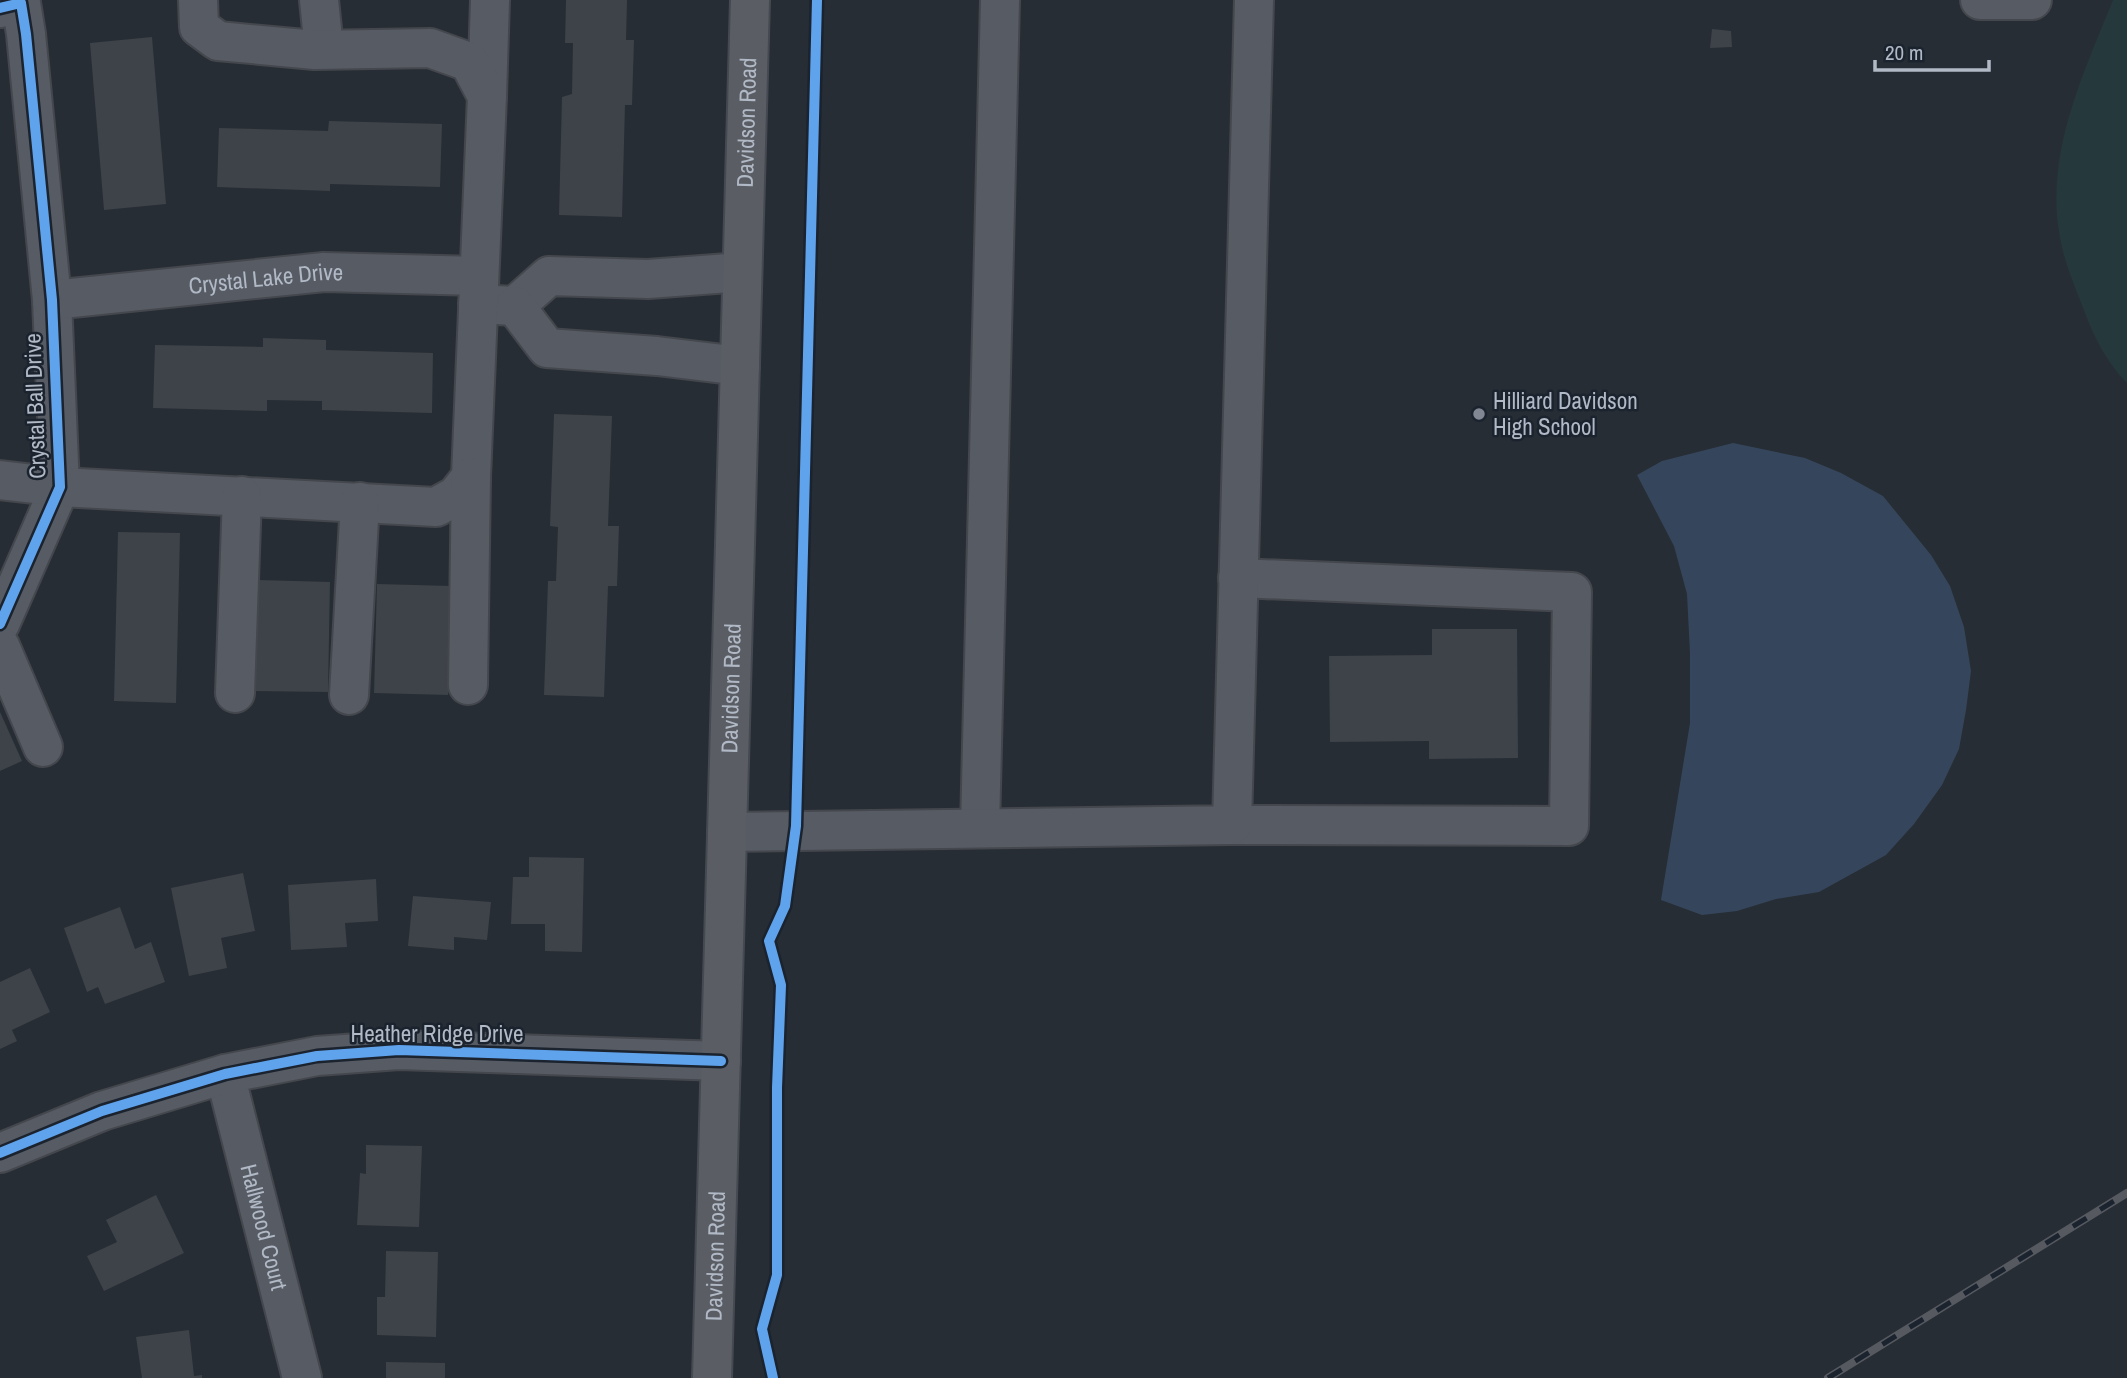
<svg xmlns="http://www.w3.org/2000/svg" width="2127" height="1378" font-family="'Archivo Narrow',sans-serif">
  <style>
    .green { fill: #25383b }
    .water { fill: #35465c }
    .building { fill: #3e4349 }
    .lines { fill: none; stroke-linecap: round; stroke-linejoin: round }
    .minor-casing { stroke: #44474d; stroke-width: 42 }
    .major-casing { stroke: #454951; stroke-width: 42 }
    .minor { stroke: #575b63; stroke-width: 38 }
    .major { stroke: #5a5e64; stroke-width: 38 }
    .rail-casing { stroke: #565a60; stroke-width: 8 }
    .rail { stroke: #1b232f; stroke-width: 5; stroke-dasharray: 16; stroke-linecap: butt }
    .cycleway-casing { stroke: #1b232f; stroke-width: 15 }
    .cycleway { stroke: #60a3ed; stroke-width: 10 }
    .poi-dot { fill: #818893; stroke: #1b232f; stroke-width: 2.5 }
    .labels { text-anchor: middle; stroke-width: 5; stroke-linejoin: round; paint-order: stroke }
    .street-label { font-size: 23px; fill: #b1b9c6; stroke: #1b232f }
    .poi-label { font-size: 23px; fill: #b1b9c6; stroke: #1b232f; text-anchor: start }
  </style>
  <rect width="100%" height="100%" fill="#272d34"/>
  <path class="green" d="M2113,0H2127V383C2104,360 2091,330 2080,300C2072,280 2064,260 2060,238C2044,156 2083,74 2113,0Z"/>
  <polygon class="water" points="1733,443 1805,458 1841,473 1883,496 1931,555 1950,586 1964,627 1971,671 1966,710 1959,749 1942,785 1914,824 1886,855 1819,892 1776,899 1737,911 1702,915 1661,900 1690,723 1690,653 1687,594 1674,546 1637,475 1662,461"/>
  <g class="building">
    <polygon points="566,0 627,0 626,40 634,40 632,105 625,105 622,217 559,215 562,97 572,94 573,43 565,43"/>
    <polygon points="1712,29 1731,31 1732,47 1710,48"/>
    <polygon points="152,37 166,204 104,210 90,43"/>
    <polygon points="329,121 442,124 440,187 330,184 330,191 217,187 219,128 328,131"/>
    <polygon points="263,338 326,340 326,350 433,353 432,413 322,410 322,401 267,400 267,411 153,408 155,345 263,347"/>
    <polygon points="554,414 612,416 608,526 619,526 617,586 608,586 604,697 544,695 548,581 556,581 558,527 550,526"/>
    <polygon points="118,532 180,533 176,703 114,701"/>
    <polygon points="258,580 330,582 328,692 255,691"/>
    <polygon points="377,584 451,586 448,695 374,693"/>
    <polygon points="1432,629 1517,629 1518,758 1429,759 1429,741 1330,742 1329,656 1432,655"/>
    <polygon points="0,712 22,761 0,771"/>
    <polygon points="529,857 584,858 582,952 545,951 545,924 511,924 513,877 529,877"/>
    <polygon points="243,873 255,931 221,938 227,968 189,976 171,888"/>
    <polygon points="376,879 378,921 345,923 347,947 291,950 288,885"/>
    <polygon points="413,896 491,902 487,940 454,937 454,950 408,946"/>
    <polygon points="120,907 135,949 151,942 165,982 105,1004 98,987 87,992 64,928"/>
    <polygon points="30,968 50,1012 12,1030 17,1041 0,1049 0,982"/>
    <polygon points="366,1145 422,1146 419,1227 357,1225 360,1173 366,1174"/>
    <polygon points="156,1195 184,1253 104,1291 87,1256 117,1242 106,1220"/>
    <polygon points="386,1251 438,1252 436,1337 377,1335 377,1297 385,1297"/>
    <polygon points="189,1330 194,1376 202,1375 202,1378 142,1378 136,1337"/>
    <polygon points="386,1362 445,1363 445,1378 386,1378"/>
  </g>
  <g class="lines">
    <g class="minor-casing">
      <g id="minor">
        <polyline points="319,0 324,49"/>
        <polyline points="1980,0 2032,0"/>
        <polyline points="0,8 21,3 26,34 52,300 60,487 0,624"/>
        <polyline points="487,96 490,0"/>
        <path id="s1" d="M52,300L324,272L479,276"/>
        <polyline points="478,304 515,306 549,276 648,279 742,272"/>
        <polyline points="515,306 547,348 657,356 740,366"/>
        <polyline points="0,480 60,487 436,507 456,496 471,477 487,96 469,62 430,48 315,50 218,41 199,27 198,0"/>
        <polyline points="0,646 43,747"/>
        <polyline points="468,685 471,477"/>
        <polyline points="235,693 242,496"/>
        <polyline points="349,695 360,502"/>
        <polyline points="1232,825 1569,826 1572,592 1238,578"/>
        <polyline points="980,828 1000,0"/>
        <polyline points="727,832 1232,825 1254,0"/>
        <path id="s2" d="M225,1074L302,1378"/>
        <polyline points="0,1153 102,1111 225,1074 317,1056 399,1050 721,1061"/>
      </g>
    </g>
    <g class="major-casing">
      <g id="major">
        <path id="s3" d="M712,1378L750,0"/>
      </g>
    </g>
    <use href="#minor" class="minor"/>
    <use href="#major" class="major"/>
    <g class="rail-casing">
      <polyline id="rail" points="1828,1378 2127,1193"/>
    </g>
    <use href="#rail" class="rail"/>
    <g class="cycleway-casing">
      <g id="cycleway">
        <polyline points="0,8 21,3 26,34 52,300 60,487 0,624"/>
        <polyline points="0,1153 102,1111 225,1074 317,1056 399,1050 721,1061"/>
        <polyline points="773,1378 762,1329 777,1275 777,1088 781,985 769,941 785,906 796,826 817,0"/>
      </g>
    </g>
    <use href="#cycleway" class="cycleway"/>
  </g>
  <circle class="poi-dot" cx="1479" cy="414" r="7"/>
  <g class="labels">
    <g class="street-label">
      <text dy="8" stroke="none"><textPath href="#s3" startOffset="1256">Davidson Road</textPath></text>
      <text dy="8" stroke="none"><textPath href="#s1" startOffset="215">Crystal Lake Drive</textPath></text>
      <text transform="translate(35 406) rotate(-92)" y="8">Crystal Ball Drive</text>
      <text dy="8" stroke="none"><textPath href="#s3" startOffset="690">Davidson Road</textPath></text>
      <text x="437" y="1042">Heather Ridge Drive</text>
      <text dy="8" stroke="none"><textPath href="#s2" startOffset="158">Hallwood Court</textPath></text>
      <text dy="8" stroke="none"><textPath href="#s3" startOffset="122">Davidson Road</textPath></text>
    </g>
    <g class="poi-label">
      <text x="1493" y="409">Hilliard Davidson<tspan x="1493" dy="26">High School</tspan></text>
    </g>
  </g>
  <path d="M1875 60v10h114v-10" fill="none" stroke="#b1b9c6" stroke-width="3.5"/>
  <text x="1885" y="60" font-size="21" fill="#b1b9c6" stroke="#1b232f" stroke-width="5" paint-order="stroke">20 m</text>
</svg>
